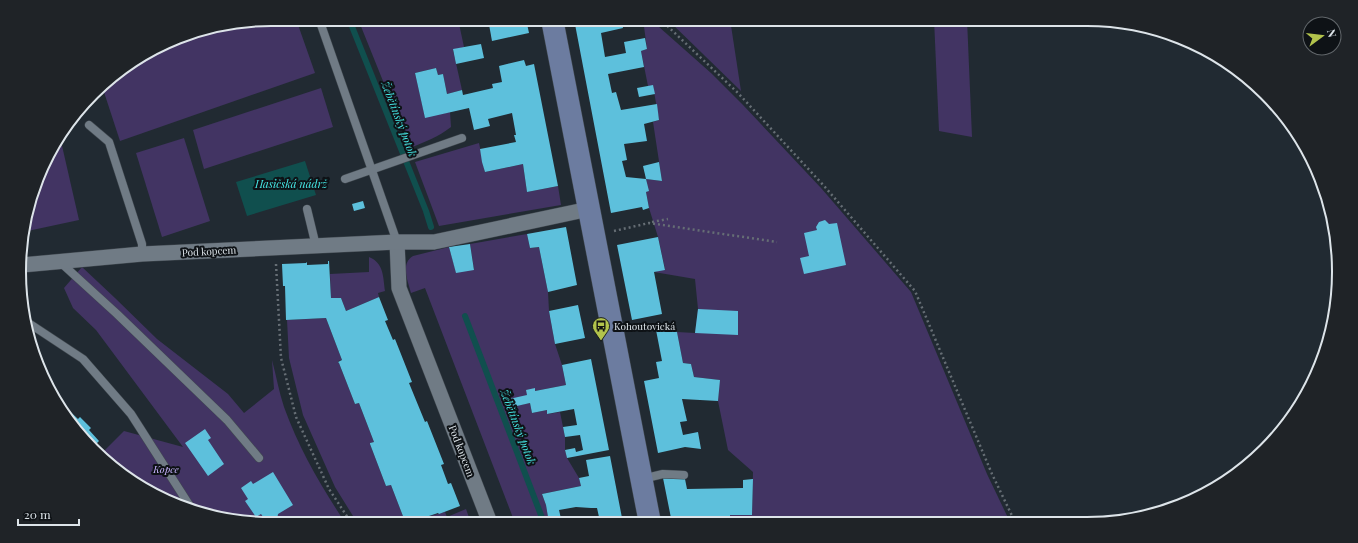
<svg xmlns="http://www.w3.org/2000/svg" width="1358" height="543" font-family="'Playfair Display',serif">
  <style>
    .green { fill: #423463 }
    .water { fill: #104f4e }
    .lines { fill: none; stroke-linecap: round; stroke-linejoin: round }
    .stream { stroke: #104f4e; stroke-width: 6 }
    .building { fill: #5dc0dc }
    .lane-casing { stroke: #414950; stroke-width: 9 }
    .street-casing { stroke: #414950; stroke-width: 16 }
    .secondary-casing { stroke: #414950; stroke-width: 23 }
    .path { stroke: #666e75; stroke-width: 2.5; stroke-dasharray: 2 3; stroke-linecap: butt }
    .lane { stroke: #707b85; stroke-width: 8 }
    .street { stroke: #707b85; stroke-width: 15 }
    .secondary { stroke: #6c7ca0; stroke-width: 22 }
    .labels { text-anchor: middle; stroke-width: 4; stroke-linejoin: round; paint-order: stroke }
    .street-label { font-size: 10px; fill: #dde4e9; stroke: #0e1216 }
    .poi-label { font-size: 10px; fill: #dde4e9; stroke: #0e1216; text-anchor: start }
    .park-label { font-size: 10px; font-style: italic; fill: #c8b4fe; stroke: #0e1216 }
    .water-label { font-size: 11px; font-style: italic; fill: #46e9e7; stroke: #0e1216 }
    .rim { fill: none; stroke: #dde4e9; stroke-width: 2 }
  </style>
  <rect width="100%" height="100%" fill="#212a32"/>
  <g class="green">
    <polygon points="272,19 296,19 315,73 120,141 102,86 105,82 190,32"/>
    <path d="M358,19H458L464,47L453,50L462,90L447,94L443,74L438,75L436,68L415,73L425,117L450,112L451,127C438,137 425,142 410,148Z"/>
    <polygon points="643,19 650,19 711,73 743,105 821,188 911,292 987,474 1010,522 730,523 730,515 752,515 753,472 728,450 718,401 719,380 694,377 691,364 683,363 677,332 695,333 698,309 695,279 654,272 665,269 658,237 649,208 646,192 648,191 646,179 662,181 653,122 659,120 653,86 648,86 641,51 647,49"/>
    <polygon points="667,19 730,19 741,91"/>
    <polygon points="934,19 967,19 972,137 939,131"/>
    <polygon points="321,88 333,127 204,169 193,130"/>
    <polygon points="60,137 79,220 23,232 53,145"/>
    <polygon points="184,138 210,221 162,237 136,153"/>
    <polygon points="479,143 485,172 523,164 527,192 558,186 561,205 439,226 415,162"/>
    <path d="M527,234L530,248L539,247L548,292L549,311L555,344L562,365L566,385L535,391L534,388L527,395L509,407L530,403L532,413L547,410L548,414L560,412L565,437V450L567,458L579,478L581,486L542,494L546,505L549,523H515L425,288L411,293C408,281 400,264 413,256L449,247L456,272L474,269L470,244Z"/>
    <path d="M369,257C384,263 383,277 385,291L378,293L379,297L346,311L341,298H331L330,274L369,272Z"/>
    <path d="M82,267L115,298L157,339L228,394L244,413L274,389L272,360C276,375 279,392 284,407C299,449 322,488 346,524H272L191,511L118,472L101,454L124,431L183,447L96,330L73,308L64,288Z"/>
    <polygon points="326,318 342,360 338,361 339,363 355,404 359,403 374,442 370,443 370,444 386,486 391,485 406,524 358,524 335,487 303,415 289,358 287,320"/>
    <polygon points="466,509 471,523 429,524 426,517 445,512 447,517"/>
  </g>
  <polygon class="water" points="305,161 316,195 247,216 236,182"/>
  <g class="lines">
    <g class="stream">
      <polyline points="349,19 426,211 431,227"/>
      <polyline points="465,316 544,523"/>
    </g>
  </g>
  <g class="building">
    <polygon points="488,19 526,19 529,33 492,41"/>
    <polygon points="574,19 596,19 597,21 609,19 621,19 623,28 601,33 605,57 626,53 624,42 645,38 647,49 641,51 644,67 608,74 612,93 616,92 621,110 657,104 659,120 644,124 647,141 624,144 627,160 622,161 626,177 646,179 649,191 646,192 649,208 643,210 642,207 611,213"/>
    <polygon points="481,44 484,58 456,64 453,49"/>
    <polygon points="524,60 526,66 534,64 558,186 527,192 523,164 485,172 482,162 480,149 516,142 514,135 516,135 512,113 488,119 490,126 474,130 469,108 425,118 415,73 436,68 438,75 443,74 447,94 462,90 463,95 493,88 492,84 502,82 499,66"/>
    <polygon points="653,85 655,94 639,97 637,88"/>
    <polygon points="659,162 662,181 646,179 643,166"/>
    <polygon points="363,201 365,208 354,211 352,204"/>
    <polygon points="825,220 829,224 837,223 846,265 804,274 800,258 809,256 804,233 817,230 816,227 819,222"/>
    <polygon points="566,227 577,285 548,292 539,247 530,248 527,234"/>
    <polygon points="658,237 665,270 654,272 662,314 632,320 617,245"/>
    <polygon points="470,244 474,270 456,273 449,247"/>
    <polygon points="328,261 329,261 331,298 341,298 346,311 379,297 388,320 385,321 393,340 395,339 412,382 409,383 425,422 427,421 444,464 441,465 448,484 451,483 460,506 439,514 438,513 426,517 429,524 406,524 391,485 386,486 370,444 370,443 374,442 359,403 355,404 339,363 338,362 342,360 326,318 286,320 285,286 283,286 282,264 306,263 307,262 307,265 328,264"/>
    <polygon points="578,305 585,338 555,344 549,311"/>
    <polygon points="698,309 738,311 738,335 695,333"/>
    <polygon points="656,330 677,332 683,363 691,364 694,377 720,380 718,401 682,399 687,421 680,422 683,435 698,432 701,449 685,447 658,453 644,381 659,378 656,362 662,361"/>
    <polygon points="591,359 609,450 567,458 565,450 575,448 576,452 583,450 580,435 565,437 563,427 577,425 574,409 547,414 547,410 532,413 530,403 508,408 504,400 527,395 526,390 535,388 535,391 566,385 562,365"/>
    <polygon points="55,397 78,419 80,417 91,428 89,430 99,441 94,446 61,412"/>
    <polygon points="205,429 211,438 208,440 224,464 208,476 185,443"/>
    <polygon points="610,456 623,523 583,523 582,520 599,517 597,508 591,508 576,507 559,510 562,523 549,523 546,505 542,494 581,486 579,478 589,476 586,460"/>
    <polygon points="273,472 293,505 278,514 277,520 274,522 270,523 266,521 261,514 256,517 245,501 248,499 241,488 251,481 253,484"/>
    <polygon points="663,478 685,479 687,489 743,488 743,480 753,479 752,515 730,515 730,523 672,523"/>
  </g>
  <g class="lines">
    <g class="lane-casing">
      <g id="lane">
        <polyline points="319,19 397,242"/>
        <polyline points="89,125 109,142 142,244 142,254"/>
        <polyline points="345,179 462,138"/>
        <polyline points="307,209 316,246"/>
        <polyline points="60,262 117,314 227,420 259,458"/>
        <polyline points="24,320 83,359 131,414 193,511"/>
        <polyline points="642,479 663,474 684,475"/>
      </g>
    </g>
    <g class="street-casing">
      <g id="street">
        <polyline points="397,242 399,288 490,523"/>
        <polyline points="22,265 142,254 397,242 434,242 589,209"/>
      </g>
    </g>
    <g class="secondary-casing">
      <polyline id="secondary" points="552,19 650,523"/>
    </g>
    <g class="path">
      <polyline points="660,19 738,93 825,187 915,291 992,474 1015,522"/>
      <polyline points="652,222 668,219"/>
      <polyline points="614,231 649,223 777,242"/>
      <polyline points="276,264 281,358 296,417 329,489 352,524"/>
    </g>
    <use href="#lane" class="lane"/>
    <use href="#street" class="street"/>
    <use href="#secondary" class="secondary"/>
  </g>
  <defs>
    <g id="bus-pin" transform="scale(0.9)"><path d="M0 17L-7.5 6A9.5 9.5 0 1 1 7.5 6Z" fill="#b2c34c" stroke="#0e1216"/><path d="M-5-6H5V4H4V6H2V4H-2V6H-4V4H-5ZM-3.5-4V0h7V-4ZM-3.5 1.2v1.5H-2V1.2ZM2 1.2v1.5H3.5V1.2Z" fill="#111"/></g>
  </defs>
  <g fill-rule="evenodd">
    <use href="#bus-pin" x="601" y="326"/>
  </g>
  <g class="labels">
    <g class="street-label">
      <text transform="translate(209 251) rotate(-3)" y="4">Pod kopcem</text>
      <text transform="translate(462 451) rotate(69)" y="4">Pod kopcem</text>
    </g>
    <g class="poi-label">
      <text x="614" y="330">Kohoutovická</text>
    </g>
    <g class="park-label">
      <text x="166" y="473">Kopce</text>
    </g>
    <g class="water-label">
      <text transform="translate(399 119) rotate(69)" y="4">Žebětínský potok</text>
      <text x="291" y="188">Hasičská nádrž</text>
      <text transform="translate(518 427) rotate(69)" y="4">Žebětínský potok</text>
    </g>
  </g>
  <path d="M0 0H1358V543H0ZM271 26H1087A245 245 0 0 1 1332 271V272A245 245 0 0 1 1087 517H271A245 245 0 0 1 26 272V271A245 245 0 0 1 271 26Z" fill="#1f2327" fill-rule="evenodd"/>
  <path class="rim" d="M271 26H1087A245 245 0 0 1 1332 271V272A245 245 0 0 1 1087 517H271A245 245 0 0 1 26 272V271A245 245 0 0 1 271 26Z"/>
  <g transform="translate(1322 36) rotate(75)"><circle r="19" fill="#0e1216" stroke="#61666a"/>
  <path d="M0-3L7 15L0 10L-7 15Z" fill="#b2c34c"/>
  <text y="-6" font-size="11" font-weight="bold" text-anchor="middle" fill="#dde4e9">N</text>
  </g>
  <path d="M18 519v6h61v-6" fill="none" stroke="#dde4e9" stroke-width="2"/>
  <text x="24" y="519" font-size="12" fill="#dde4e9" stroke="#0e1216" stroke-width="3" paint-order="stroke">20 m</text>
</svg>
